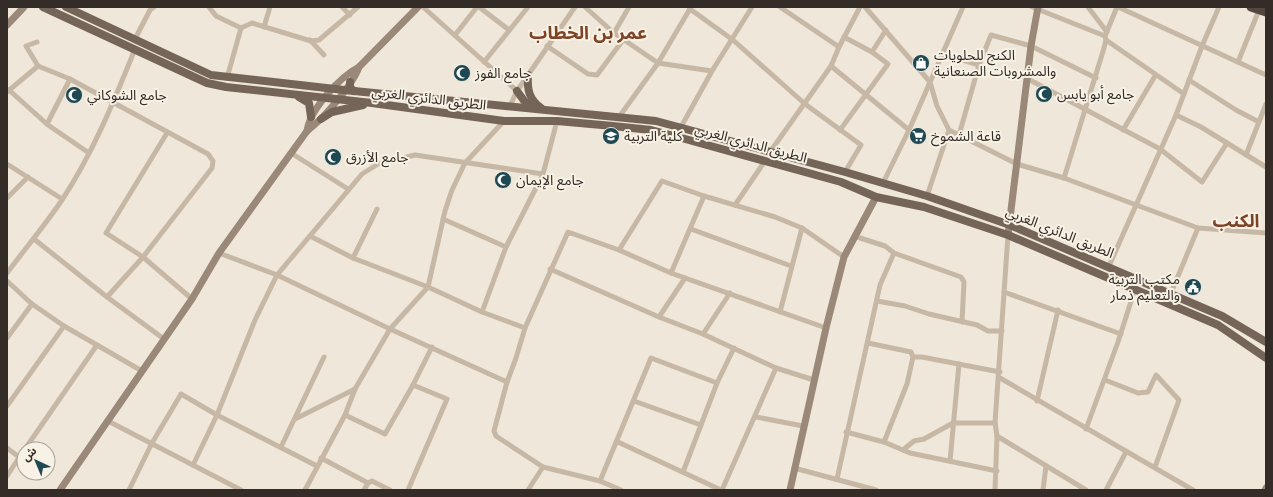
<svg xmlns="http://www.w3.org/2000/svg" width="1273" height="497" font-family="'IBM Plex Sans','Noto Sans Arabic',sans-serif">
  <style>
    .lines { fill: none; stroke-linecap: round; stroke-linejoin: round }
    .street { stroke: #c7b8a6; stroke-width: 5 }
    .secondary { stroke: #9a8878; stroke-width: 7 }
    .primary { stroke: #746558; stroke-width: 8 }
    .highway { stroke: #54473e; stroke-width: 9 }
    .labels { text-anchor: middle; stroke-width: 4; stroke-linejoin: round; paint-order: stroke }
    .poi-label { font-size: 14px; fill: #332c27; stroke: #f8f1e5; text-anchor: start }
    .street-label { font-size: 14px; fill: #332c27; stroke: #f8f1e5 }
    .district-label { font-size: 18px; font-weight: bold; fill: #7d4325; stroke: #f8f1e5 }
  </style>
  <rect width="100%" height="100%" fill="#efe7d9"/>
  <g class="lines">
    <g class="street">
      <polyline points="209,7 216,16 241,28 252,23 311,41 319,40 358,7"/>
      <polyline points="342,7 350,15"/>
      <polyline points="423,7 517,91 510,106"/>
      <polyline points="479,7 509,30"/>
      <polyline points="585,7 614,33 658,63 712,71"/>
      <polyline points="780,7 839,47"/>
      <polyline points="865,7 930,82 937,106 949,130 1017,164 1064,178 1198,228 1266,233"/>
      <polyline points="1032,7 1105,36"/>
      <polyline points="1088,7 1107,32"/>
      <polyline points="1118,7 1266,75"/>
      <polyline points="690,9 733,40 805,104 861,145 845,172"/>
      <polyline points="264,27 270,7"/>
      <polyline points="614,33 629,7"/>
      <polyline points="455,35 477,7"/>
      <polyline points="135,39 150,10 154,7"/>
      <polyline points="310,40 324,55"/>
      <polyline points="1106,40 1184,94"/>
      <polyline points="37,42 26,46 38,66"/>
      <polyline points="547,46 588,74 597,75 623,40"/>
      <polyline points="872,52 886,30"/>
      <polyline points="943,54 979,65"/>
      <polyline points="484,62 528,7"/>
      <polyline points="1238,62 1259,10"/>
      <polyline points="831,66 909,130"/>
      <polyline points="227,78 241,28"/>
      <polyline points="1028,79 1160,149 1202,182 1227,143"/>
      <polyline points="1189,80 1236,110 1259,122"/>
      <polyline points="9,90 48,125 89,153"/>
      <polyline points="517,91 575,7"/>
      <polyline points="7,92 38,66 70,79 208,154 213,161 212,168 143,257 107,297"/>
      <polyline points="1176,115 1201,127 1266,167"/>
      <polyline points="619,117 658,63 691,7"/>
      <polyline points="47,124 70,79"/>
      <polyline points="681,127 712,71 752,7"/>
      <polyline points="840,130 888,64 872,52 844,37"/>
      <polyline points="1123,130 1155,76"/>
      <polyline points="167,133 106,233 143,257 192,299"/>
      <polyline points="959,135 979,65 991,35 1031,46 1096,78"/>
      <polyline points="770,152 831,66 839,47 860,7"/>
      <polyline points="291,153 348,189"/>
      <polyline points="1246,155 1266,104"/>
      <polyline points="7,164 62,199"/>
      <polyline points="1064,178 1104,48 1106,40 1105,36 1117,7"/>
      <polyline points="883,183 909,130 963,7"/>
      <polyline points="927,196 949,130"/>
      <polyline points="7,198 28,177"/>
      <polyline points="735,205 765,161"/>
      <polyline points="443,219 506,247"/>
      <polyline points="691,229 791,266"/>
      <polyline points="310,236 353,258 428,287 482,312 525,328"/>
      <polyline points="854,236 885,246 894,253 961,277 964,282 962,322"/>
      <polyline points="34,239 107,297 164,339"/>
      <polyline points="619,250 662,181 704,196 775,217 802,228 844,257"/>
      <polyline points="219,253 277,275 390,329 507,382"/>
      <polyline points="353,258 377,209"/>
      <polyline points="1109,266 1176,115 1202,46 1219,7"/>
      <polyline points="550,269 659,317 703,334 776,368 814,380"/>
      <path d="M7,273C25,249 45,225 62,200C93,153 114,101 135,49"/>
      <polyline points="671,273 704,196"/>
      <polyline points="7,281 32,304 64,326 142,371"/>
      <polyline points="1004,292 1121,334"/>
      <polyline points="1171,293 1198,228"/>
      <polyline points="877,301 905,306 929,314 977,325 988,331 1002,331"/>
      <polyline points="482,312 506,247 543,174 557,121"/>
      <polyline points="780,312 802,228"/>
      <polyline points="659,317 685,278"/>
      <polyline points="703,334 730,293"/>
      <polyline points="7,338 32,304"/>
      <polyline points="868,343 911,352 913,357 922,357 1000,372"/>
      <polyline points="1000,378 1193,490"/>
      <polyline points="1105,380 1138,393 1148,392 1156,375 1179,400 1155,467"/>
      <polyline points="634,401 701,425"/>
      <polyline points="1037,401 1058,310"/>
      <polyline points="7,406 64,326"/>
      <polyline points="345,415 385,434 413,385 432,347"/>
      <polyline points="756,417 803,426"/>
      <polyline points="295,419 355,389"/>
      <polyline points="108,421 241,490"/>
      <polyline points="1086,429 1118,342 1135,289"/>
      <polyline points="846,432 884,442 910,453 997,471"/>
      <polyline points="997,436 1086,490"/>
      <polyline points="618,442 721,490"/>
      <polyline points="884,442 907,384 913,357"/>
      <polyline points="281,447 324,357"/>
      <polyline points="7,448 19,457"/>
      <polyline points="25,449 97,345"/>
      <polyline points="903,450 914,441 924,439 953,423 995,423"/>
      <polyline points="321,458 368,483"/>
      <polyline points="950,461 959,364"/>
      <polyline points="193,465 217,415 255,320 277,275 362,174 378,164 415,155 543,174"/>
      <polyline points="794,468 876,490"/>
      <polyline points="683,472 717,383"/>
      <polyline points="7,476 24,450"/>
      <polyline points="837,479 880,285 894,253"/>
      <polyline points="600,481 651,358 717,383 734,348"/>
      <polyline points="129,490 152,443 181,394 217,415 317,466"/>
      <polyline points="305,490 345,415 355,389 390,329 428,287 445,211 452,190 465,163 504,121"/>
      <polyline points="364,490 368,483 372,481 390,490"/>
      <polyline points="408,490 447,399 413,385"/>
      <polyline points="528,490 543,467"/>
      <polyline points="621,490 600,481 543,467 502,440 496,436 494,431 507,382 516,358 525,328 568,232 619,250 671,273 826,328"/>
      <polyline points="722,490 776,368"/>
      <polyline points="995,490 997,436 995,423 1008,235"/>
      <polyline points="1043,490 1046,466"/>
      <polyline points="1106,490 1126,452"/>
    </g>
    <g class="secondary">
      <polyline points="7,25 24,7"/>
      <path d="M307,131C310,109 340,77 359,67L418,7"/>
      <polyline points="1008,235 1031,46 1038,7"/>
      <path d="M60,490L192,299L219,253L307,131C323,119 352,86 359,67"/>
      <polyline points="790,490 826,328 844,257 876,197"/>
      <polyline points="1265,490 1266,488"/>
    </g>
    <g class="primary">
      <polyline points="43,7 207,83 226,87 372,103 504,121 557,121 613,126 651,130 678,137 841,182 876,197 924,207 1008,235 1218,325 1266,358"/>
      <polyline points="66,7 211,75 344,90 656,121 845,172 927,196 1010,225 1222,316 1266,342"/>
      <path d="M528,75C527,90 529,99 541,108"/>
      <polyline points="350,82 350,88 354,91"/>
      <polyline points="517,91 525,102 534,105"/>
      <polyline points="299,97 309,103 311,117"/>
      <polyline points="321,119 332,112 363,105"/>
    </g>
    <polyline class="highway" points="1251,7 1266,12"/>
  </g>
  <defs>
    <g id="shop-disc" transform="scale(0.9)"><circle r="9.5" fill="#1f4952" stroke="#f8f1e5"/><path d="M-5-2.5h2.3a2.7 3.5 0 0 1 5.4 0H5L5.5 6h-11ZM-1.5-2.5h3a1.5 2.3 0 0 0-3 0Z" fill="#fff"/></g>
    <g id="mosque-disc" transform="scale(0.9)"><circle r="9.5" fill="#1f4952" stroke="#f8f1e5"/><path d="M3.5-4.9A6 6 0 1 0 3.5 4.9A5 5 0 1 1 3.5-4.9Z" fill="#fff"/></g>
    <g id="university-disc" transform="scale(0.9)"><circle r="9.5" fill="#1f4952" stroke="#f8f1e5"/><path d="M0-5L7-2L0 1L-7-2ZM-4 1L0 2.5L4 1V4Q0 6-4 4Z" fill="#fff"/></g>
    <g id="supermarket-disc" transform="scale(0.9)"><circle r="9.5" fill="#1f4952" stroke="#f8f1e5"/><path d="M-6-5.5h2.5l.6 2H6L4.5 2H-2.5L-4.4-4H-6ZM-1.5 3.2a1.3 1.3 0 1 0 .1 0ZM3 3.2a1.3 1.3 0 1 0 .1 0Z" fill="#fff"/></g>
    <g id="civic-disc" transform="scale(0.9)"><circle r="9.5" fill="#1f4952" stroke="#f8f1e5"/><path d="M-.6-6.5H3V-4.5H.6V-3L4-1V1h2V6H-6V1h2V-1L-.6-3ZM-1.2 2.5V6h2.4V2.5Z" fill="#fff"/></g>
  </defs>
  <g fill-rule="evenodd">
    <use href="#shop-disc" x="921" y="63"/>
    <use href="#mosque-disc" x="462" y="73"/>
    <use href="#mosque-disc" x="1044" y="94"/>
    <use href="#mosque-disc" x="74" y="95"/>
    <use href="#university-disc" x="611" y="136"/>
    <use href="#supermarket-disc" x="918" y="136"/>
    <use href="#mosque-disc" x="333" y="157"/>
    <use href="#mosque-disc" x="503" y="180"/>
    <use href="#civic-disc" x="1193" y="287"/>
  </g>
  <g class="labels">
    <g class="poi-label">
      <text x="934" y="60">الكنج للحلويات<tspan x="934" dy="16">والمشروبات الصنعانية</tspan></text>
      <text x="475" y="78">جامع الفوز</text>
      <text x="1057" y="99">جامع أبو يابس</text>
      <text x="87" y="100">جامع الشوكاني</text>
      <text x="624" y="141">كلية التربية</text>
      <text x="931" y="141">قاعة الشموخ</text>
      <text x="346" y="162">جامع الأزرق</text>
      <text x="516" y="185">جامع الإيمان</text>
      <text x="1180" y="284" text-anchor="end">مكتب التربية<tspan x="1180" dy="16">والتعليم ذمار</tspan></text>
    </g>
    <g class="street-label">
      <text transform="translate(429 98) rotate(7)" y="5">الطريق الدائري الغربي</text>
      <text transform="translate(751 143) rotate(15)" y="5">الطريق الدائري الغربي</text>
      <text transform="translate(1060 232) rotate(22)" y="5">الطريق الدائري الغربي</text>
    </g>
    <g class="district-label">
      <text x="588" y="39">عمر بن الخطاب</text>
      <text x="1236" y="227">الكنب</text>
    </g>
  </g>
  <rect width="1273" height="497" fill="none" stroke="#332c27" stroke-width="16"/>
  <g transform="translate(36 461) rotate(316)"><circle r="19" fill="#f8f1e5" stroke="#a9a299"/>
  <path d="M0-3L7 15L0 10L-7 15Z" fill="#1f4952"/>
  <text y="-6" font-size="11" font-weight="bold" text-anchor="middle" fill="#332c27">ش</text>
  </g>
</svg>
